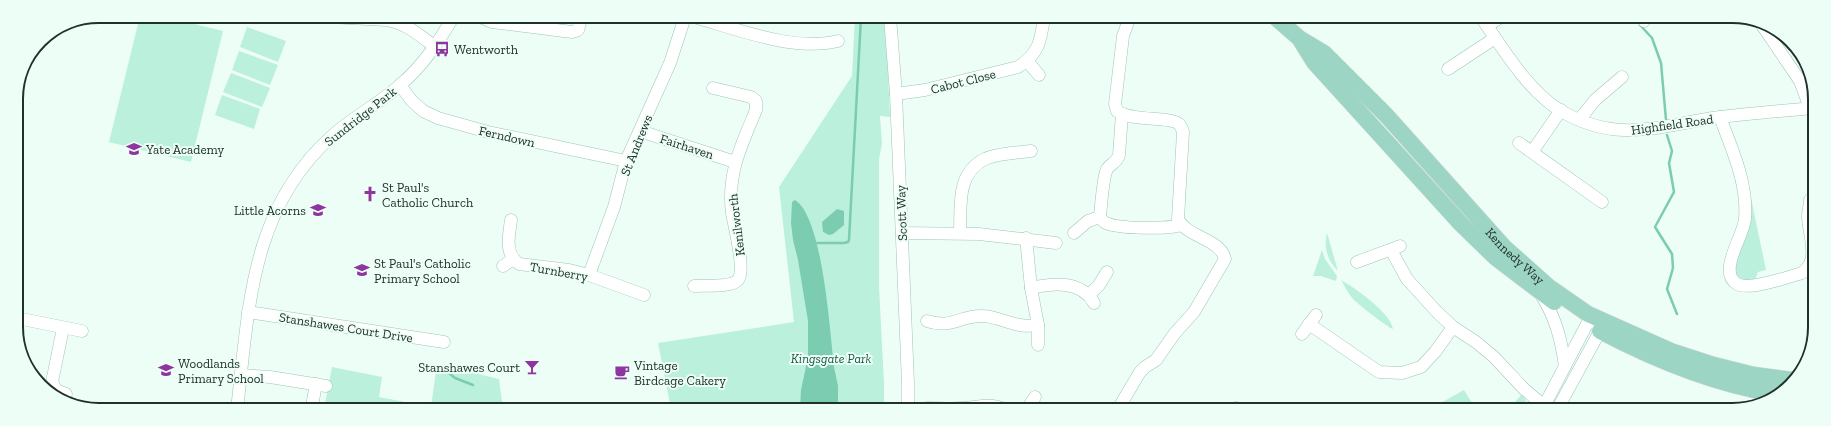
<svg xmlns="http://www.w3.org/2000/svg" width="1831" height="426" font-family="'Zilla Slab',serif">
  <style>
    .green { fill: #bbf0dc }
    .water { fill: #7bccb1 }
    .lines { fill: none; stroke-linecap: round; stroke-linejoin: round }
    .stream { stroke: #7bccb1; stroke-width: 2.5 }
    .minor-casing { stroke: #9dc5b6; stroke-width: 13 }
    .major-casing { stroke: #d7dad9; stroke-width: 17 }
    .minor { stroke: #fff; stroke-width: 12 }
    .major { stroke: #9dd5c4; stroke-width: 16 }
    .labels { text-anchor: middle; stroke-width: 4; stroke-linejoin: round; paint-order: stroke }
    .poi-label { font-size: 13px; fill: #20302a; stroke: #edfef7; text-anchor: start }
    .street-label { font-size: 13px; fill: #20302a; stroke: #edfef7 }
    .park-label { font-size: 13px; font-style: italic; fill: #185947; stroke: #edfef7 }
    .rim { fill: none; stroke: #20302a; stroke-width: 2 }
  </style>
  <rect width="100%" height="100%" fill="#edfef7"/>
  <g class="green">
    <polygon points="140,16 162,16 223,31 191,162 109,142"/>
    <polygon points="855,17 884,17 887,51 890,117 880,116 882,144 879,159 879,287 884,384 884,409 671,409 658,343 794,322 779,187 852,76"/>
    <polygon points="247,27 286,41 278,62 240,47"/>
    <polygon points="239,51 278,65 270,85 232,70"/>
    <polygon points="231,73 270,88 262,107 223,92"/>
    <polygon points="222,95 260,109 254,129 215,115"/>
    <polygon points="1751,198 1766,270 1758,272 1755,280 1744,282 1735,276 1733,266 1747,199"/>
    <path d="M1327,233L1338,271C1328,261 1323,248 1327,233Z"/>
    <polygon points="1322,250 1325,259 1337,276 1336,281 1321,276 1313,276"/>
    <path d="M1341,280C1355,288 1391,313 1393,329C1388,328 1358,304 1353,299C1348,293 1345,287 1341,280Z"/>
    <polygon points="437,364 499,379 503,409 324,409 332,367 382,377 379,397 431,407"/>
    <polygon points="1464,390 1472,403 1471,405 1455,405 1428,410"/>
    <polygon points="1522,394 1530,409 1508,410"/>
  </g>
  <g class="water">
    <path d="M795,200C823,217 830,333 834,367L838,386V409H800L801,390L808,357V321L798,260L793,240L791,223L792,202Z"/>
    <polygon points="837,209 844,211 844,225 833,234 829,235 823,232 822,222"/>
  </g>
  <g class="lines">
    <g class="stream">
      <polyline points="1640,25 1652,38 1661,63 1666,120"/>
      <polyline points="1667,135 1672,151 1669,163 1674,192 1655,227 1672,254 1673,268 1667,289 1677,314"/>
      <polyline points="817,243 844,243 848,242 849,240 861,17"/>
      <polyline points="444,369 455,378 473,385"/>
    </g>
    <g class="minor-casing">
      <g id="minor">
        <path d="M310,16L387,20C409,25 418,34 435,47"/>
        <polyline points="478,16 492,22 572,32 578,30 582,16"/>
        <path d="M694,17C737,29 794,52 838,41"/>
        <polyline points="890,17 896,94 908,383 908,409"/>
        <path d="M1481,17C1503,49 1528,91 1561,111C1620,145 1659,125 1720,117C1751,113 1782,111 1813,108"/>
        <polyline points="1641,17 1644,21"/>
        <polyline points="1762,25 1800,81 1810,108"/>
        <polyline points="1487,26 1501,17"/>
        <polyline points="1027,61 1039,75"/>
        <polyline points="1448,69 1495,38"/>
        <polyline points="400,85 411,100 423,111 438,118 488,132 626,161"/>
        <path d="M896,94L925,90L1018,67C1039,54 1041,40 1044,17"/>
        <path d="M1122,114L1119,155C1117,163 1111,163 1107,169C1103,177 1101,206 1100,217C1102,220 1103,222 1106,223C1118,229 1169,229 1181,225"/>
        <path d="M1720,117C1732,150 1748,183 1745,219C1744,235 1717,272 1737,284C1749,291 1788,277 1802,273C1821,260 1808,234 1808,216C1808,211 1810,205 1810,200"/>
        <polyline points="1580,119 1595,100 1622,77"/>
        <polyline points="640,131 735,162"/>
        <polyline points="1519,143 1602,202"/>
        <polyline points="1532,152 1561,110"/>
        <path d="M511,220C509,236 504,253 519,264L569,270L589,275L644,295"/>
        <polyline points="902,233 979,234 1056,243"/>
        <path d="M960,233C961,206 956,173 985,159C998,153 1016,153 1031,151"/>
        <polyline points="1074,233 1088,221 1100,217"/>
        <polyline points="1026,238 1031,288 1038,325 1038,345"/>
        <polyline points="1391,250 1407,279 1437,312 1453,327 1476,342 1494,357 1524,389 1549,410"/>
        <polyline points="1357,262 1400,246"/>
        <polyline points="503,266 513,259"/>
        <polyline points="589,275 614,207 626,161 670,63 685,17"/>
        <path d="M694,286C704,285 731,288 738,280C746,270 734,226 732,213C727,174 741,146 756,110V101L751,97L713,88"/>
        <path d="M1031,288C1053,283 1081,280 1094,303"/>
        <polyline points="1089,295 1099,285 1107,272"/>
        <path d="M1542,296C1556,319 1561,339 1565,366"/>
        <polyline points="248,312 444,342"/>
        <polyline points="17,318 82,331"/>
        <path d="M927,321C952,329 959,316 981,316C1002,316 1013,329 1038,325"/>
        <polyline points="1309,324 1379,372 1402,373 1421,367 1435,352 1453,327"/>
        <polyline points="63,328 52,382 56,390 66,394"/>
        <polyline points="1302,334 1316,315"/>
        <polyline points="241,375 270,377 326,386"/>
        <polyline points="312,406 316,384"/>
        <path d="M927,408C939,408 951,409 963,408C978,407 990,403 1004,409"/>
        <polyline points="1236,408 1239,409"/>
        <path d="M237,409C249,308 250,209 332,136C353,117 379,104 400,85C423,66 439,41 454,16"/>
        <polyline points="1027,409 1035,397"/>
        <path d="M1118,409L1140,372L1145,367L1156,360L1175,333L1194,312L1225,259C1221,239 1186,237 1178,219L1183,132C1182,129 1181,126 1179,124C1170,116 1133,122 1117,111L1115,104L1123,36L1130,17"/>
        <polyline points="1542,410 1587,324 1597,319"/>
        <polyline points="1557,410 1600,331 1596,324"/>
      </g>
    </g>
    <g class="major-casing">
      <g id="major">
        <path id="s1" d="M1275,17L1299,38L1324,53L1386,115L1504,247L1549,287L1588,314L1671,351L1714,365L1754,375L1792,380"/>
        <polyline points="1301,41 1314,62 1461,224 1496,258 1554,302"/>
        <path d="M1600,331C1655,360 1713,384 1775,394"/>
      </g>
    </g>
    <use href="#minor" class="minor"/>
    <use href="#major" class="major"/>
  </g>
  <defs>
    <g id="bus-bare" transform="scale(1.2)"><path d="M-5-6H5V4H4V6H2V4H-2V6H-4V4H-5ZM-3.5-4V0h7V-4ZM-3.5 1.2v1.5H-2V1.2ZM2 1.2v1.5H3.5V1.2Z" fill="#8f35a0" stroke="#edfef7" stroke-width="2.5" paint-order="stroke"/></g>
    <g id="school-bare" transform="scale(1.2)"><path d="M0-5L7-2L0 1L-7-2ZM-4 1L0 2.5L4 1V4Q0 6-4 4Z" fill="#8f35a0" stroke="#edfef7" stroke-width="2.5" paint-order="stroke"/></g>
    <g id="church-bare" transform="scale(1.2)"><path d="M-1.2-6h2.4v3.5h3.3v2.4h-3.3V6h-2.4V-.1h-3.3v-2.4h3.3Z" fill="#8f35a0" stroke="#edfef7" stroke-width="2.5" paint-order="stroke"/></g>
    <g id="bar-bare" transform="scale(1.2)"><path d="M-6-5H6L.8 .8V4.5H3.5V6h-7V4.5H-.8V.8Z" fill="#8f35a0" stroke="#edfef7" stroke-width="2.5" paint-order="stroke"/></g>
    <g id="cafe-bare" transform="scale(1.2)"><path d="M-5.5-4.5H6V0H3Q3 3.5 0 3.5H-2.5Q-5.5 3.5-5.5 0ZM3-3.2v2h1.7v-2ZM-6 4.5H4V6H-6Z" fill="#8f35a0" stroke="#edfef7" stroke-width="2.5" paint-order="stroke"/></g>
  </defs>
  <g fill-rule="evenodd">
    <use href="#bus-bare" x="442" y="49"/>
    <use href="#school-bare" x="134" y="149"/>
    <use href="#church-bare" x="370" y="194"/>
    <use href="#school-bare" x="318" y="210"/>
    <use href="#school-bare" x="362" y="270"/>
    <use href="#bar-bare" x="532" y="367"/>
    <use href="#school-bare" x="166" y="370"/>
    <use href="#cafe-bare" x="622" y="372"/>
  </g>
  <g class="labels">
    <g class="poi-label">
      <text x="454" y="54">Wentworth</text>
      <text x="146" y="154">Yate Academy</text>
      <text x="382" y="192">St Paul's<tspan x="382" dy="15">Catholic Church</tspan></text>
      <text x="306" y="215" text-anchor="end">Little Acorns</text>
      <text x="374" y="268">St Paul's Catholic<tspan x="374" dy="15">Primary School</tspan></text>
      <text x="178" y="368">Woodlands<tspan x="178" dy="15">Primary School</tspan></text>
      <text x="634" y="370">Vintage<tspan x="634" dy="15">Birdcage Cakery</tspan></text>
      <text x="520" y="372" text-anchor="end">Stanshawes Court</text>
    </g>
    <g class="street-label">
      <text transform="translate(963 81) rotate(-14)" y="5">Cabot Close</text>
      <text transform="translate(360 116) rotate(-38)" y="5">Sundridge Park</text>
      <text transform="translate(1672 124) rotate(-8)" y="5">Highfield Road</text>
      <text transform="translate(507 136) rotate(13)" y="5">Ferndown</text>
      <text transform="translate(636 145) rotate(-68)" y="5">St Andrews</text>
      <text transform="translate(687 146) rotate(18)" y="5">Fairhaven</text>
      <text transform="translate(901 213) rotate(-92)" y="5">Scott Way</text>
      <text transform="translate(736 225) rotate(-97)" y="5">Kenilworth</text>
      <text dy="5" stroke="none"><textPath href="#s1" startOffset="340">Kennedy Way</textPath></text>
      <text transform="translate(559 271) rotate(10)" y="5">Turnberry</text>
      <text transform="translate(346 327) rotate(9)" y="5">Stanshawes Court Drive</text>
    </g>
    <g class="park-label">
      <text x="831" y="363">Kingsgate Park</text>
    </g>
  </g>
  <path d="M0 0H1831V426H0ZM99 23H1732A76 76 0 0 1 1808 99V327A76 76 0 0 1 1732 403H99A76 76 0 0 1 23 327V99A76 76 0 0 1 99 23Z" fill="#edfef7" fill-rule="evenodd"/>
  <path class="rim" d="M99 23H1732A76 76 0 0 1 1808 99V327A76 76 0 0 1 1732 403H99A76 76 0 0 1 23 327V99A76 76 0 0 1 99 23Z"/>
</svg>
